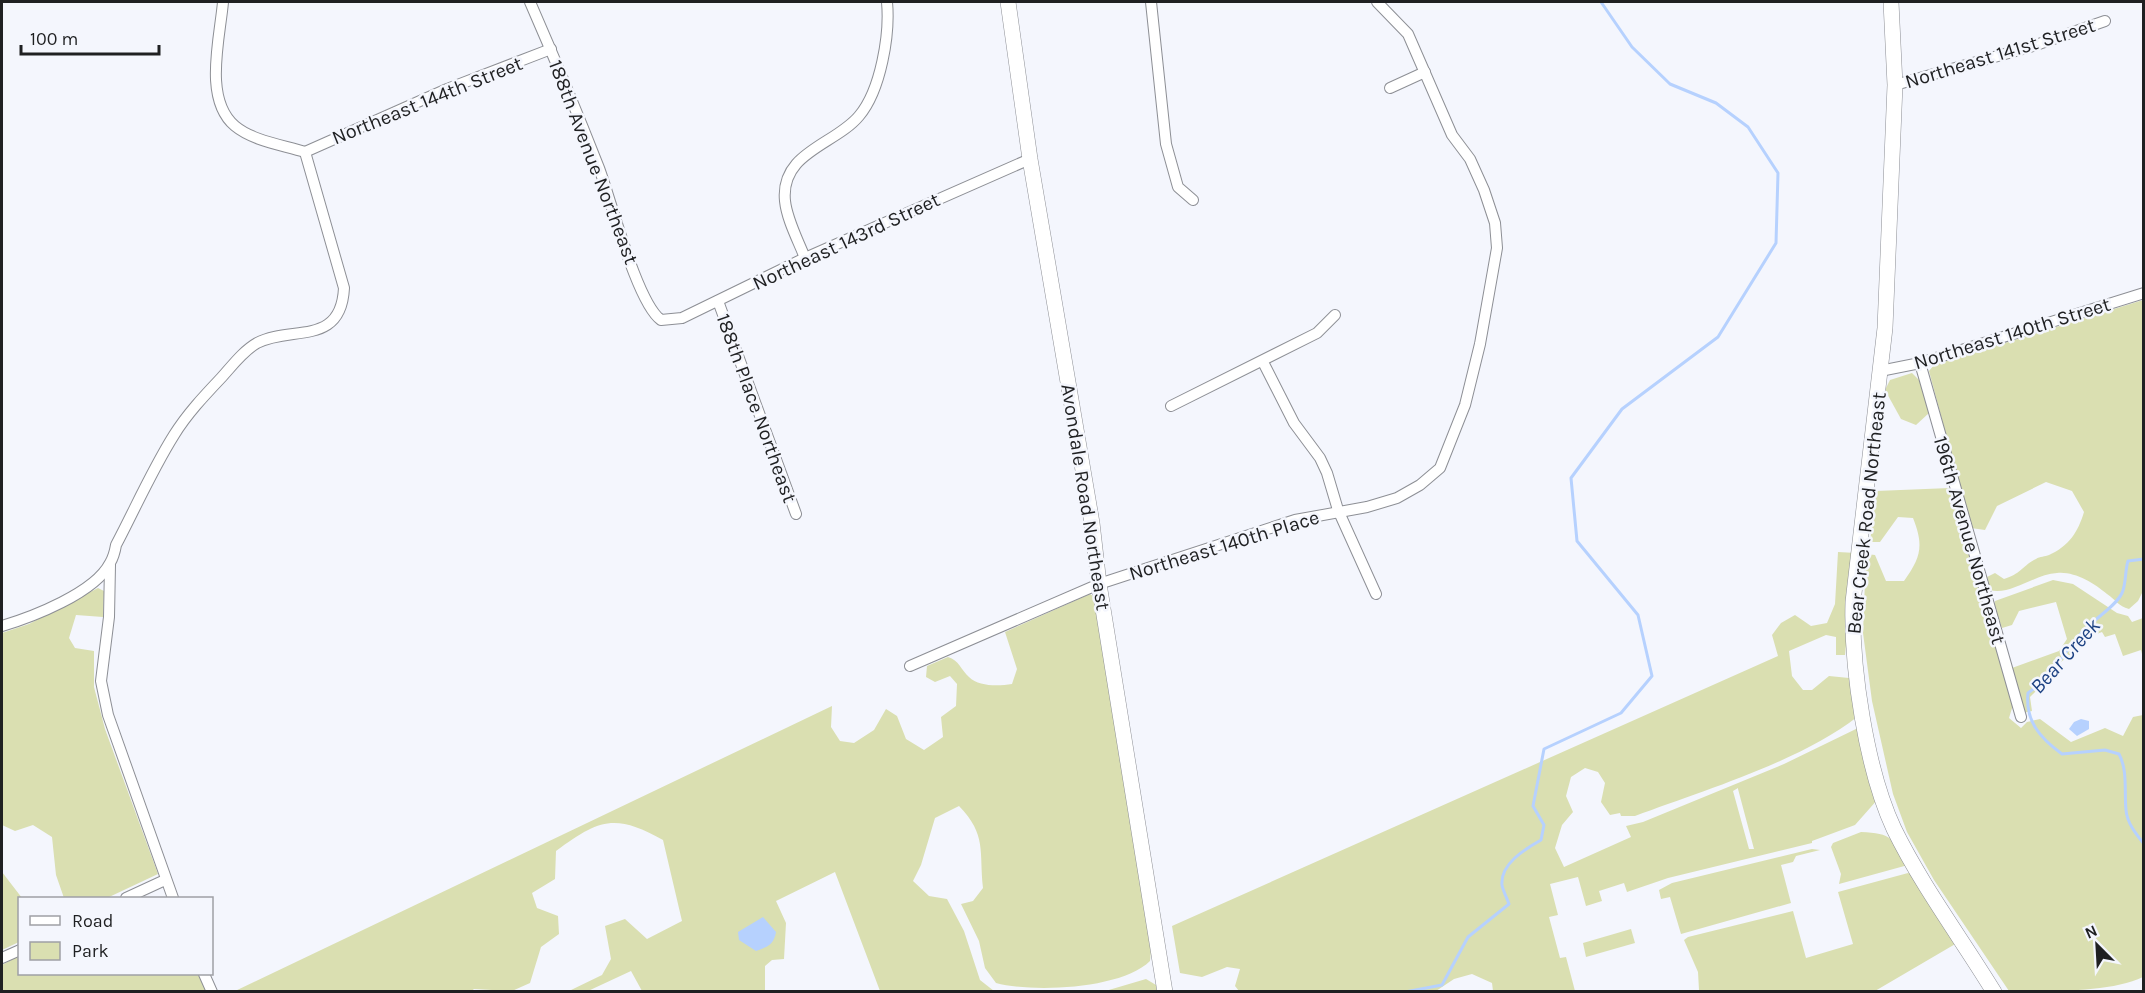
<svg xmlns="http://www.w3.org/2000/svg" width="2145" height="993" font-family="Karla,sans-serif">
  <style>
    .green { fill: #dadfb1; fill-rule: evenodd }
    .water { fill: #b6d1fe }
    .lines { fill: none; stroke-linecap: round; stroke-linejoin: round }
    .stream { stroke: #b6d1fe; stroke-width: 3 }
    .street-casing { stroke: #8d8f95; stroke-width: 12 }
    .secondary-casing { stroke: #8d8f95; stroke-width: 16 }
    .street { stroke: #fff; stroke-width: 10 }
    .secondary { stroke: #fff; stroke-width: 15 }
    .labels { text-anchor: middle; stroke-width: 5; stroke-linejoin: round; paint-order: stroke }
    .street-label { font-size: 20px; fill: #1f2022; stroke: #f4f6fd }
    .water-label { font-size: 21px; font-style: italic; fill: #1d4283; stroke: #f4f6fd }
  </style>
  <rect width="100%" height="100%" fill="#f4f6fd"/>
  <g class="green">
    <path d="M2143,300L2144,589L2138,601L2129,609C2118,606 2116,600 2107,594C2094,583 2074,571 2057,573C2035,574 2010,596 1990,590L1987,577L1995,573L2004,579C2021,574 2022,566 2036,559C2040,556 2045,557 2049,555C2069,546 2078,532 2084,512L2072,491L2046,482L1997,506L1985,530L1971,528L1929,371L1934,365Z"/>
    <polygon points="1912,373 1920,381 1929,413 1916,425 1901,419 1885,390 1890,380"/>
    <path d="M1950,488L2013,705L2009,718L2021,728L2027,722L2040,719L2071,742L2105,728L2123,736L2133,717L2143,715V977C2110,993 2048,991 2009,991L1934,880L1907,832L1893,794L1872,701L1863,633L1866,554L1875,555L1886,581H1904C1921,557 1924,546 1913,518L1898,517L1880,542H1870L1876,491Z"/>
    <path d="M1838,552L1856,553L1845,655H1836V637L1826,635L1789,651L1792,676L1803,690H1812L1829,676L1849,678L1857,717C1801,761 1702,791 1635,816H1621L1620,813L1610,815L1601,802L1605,783L1598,772L1585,768L1571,777L1566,796L1573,812L1562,825L1555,848L1564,867L1631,837L1626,826L1643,822L1784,764L1858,728L1878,799L1855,825L1812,841V843L1668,878L1627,892L1624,883L1599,891L1602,901L1586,906L1578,877L1550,884L1558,915L1549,917L1560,958L1566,957L1575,991H1493L1492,983L1472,974L1454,979L1436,991H1239L1235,986L1240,969L1227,967L1202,977L1180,973L1172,926L1778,656L1772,635L1781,623L1795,615L1811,626L1827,623L1835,604ZM1738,788V789L1754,849H1749L1733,791Z"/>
    <polygon points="2053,580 2073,584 2117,613 2128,616 2132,622 2143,618 2143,658 2141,650 2123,656 2115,634 2105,637 2102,632 2081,640 2074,652 2057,665 2043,684 2030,697 2032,711 2023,713 2012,668 2059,651 2067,639 2056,602 2019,611 2012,625 2002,628 1994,605 1995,601"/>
    <polygon points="98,588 104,591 103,617 76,615 69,638 75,648 94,651 94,687 105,729 158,874 107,898 64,898 56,875 52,837 33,825 15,831 2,825 2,633 29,624"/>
    <path d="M1090,594L1096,598L1151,950L1150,961C1122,989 1033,993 996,983L985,968L979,941L961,904L973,901L983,888C979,851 987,835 959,806L935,818L921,865L913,881L929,896L947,899L964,931L980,980L994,991H880L835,872L776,901L786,923L784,959L772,960L765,966V991H642L631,971L588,991H569L602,975L611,959L605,926L625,919L647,939L682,921L663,840C615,813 599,819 556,851L555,879L532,893L537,908L558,916L559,934L541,947L530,983L512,991L474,989L470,992H233L832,706L831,727L840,741L854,743L874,730L886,709L897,716L906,739L924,750L943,737L941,717L956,706L957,684L950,676L935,682L926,677L927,666L948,657C959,660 961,670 969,677C979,687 999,686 1012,684L1017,669L1005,632Z"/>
    <path d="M1861,832C1892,833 1894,839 1908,865L1839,884L1841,874L1831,847L1833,843Z"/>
    <polygon points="1812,849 1820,850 1796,856 1793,862 1781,865 1791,903 1681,934 1670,897 1661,899 1659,890 1672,883"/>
    <polygon points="2,872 22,898 20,898 19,942 2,950"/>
    <polygon points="1908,873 1913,875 1957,943 1875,991 1699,990 1698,972 1684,940 1688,937 1793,911 1806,958 1853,944 1838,892"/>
    <polygon points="1631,929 1635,943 1586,957 1583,943"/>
    <polygon points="19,956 20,974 198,974 206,991 2,992 2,965"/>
    <polygon points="1146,979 1156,985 1157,992 1102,992"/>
  </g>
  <g class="water">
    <polygon points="2081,719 2089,721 2089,729 2077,736 2069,729 2074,722"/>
    <path d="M763,917L776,932C774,944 768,947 756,951L739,940L738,932Z"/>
  </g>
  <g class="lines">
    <g class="stream">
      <path d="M2144,559L2128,561C2125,570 2126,585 2122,593C2116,606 2096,618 2086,628C2066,649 2052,676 2028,693C2025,721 2040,738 2062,754L2105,750L2119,754C2128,771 2124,791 2126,810C2127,823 2136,834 2144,844"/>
      <path d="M1405,992L1442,985L1468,937L1509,904C1507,898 1503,891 1502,885C1500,864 1525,849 1541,840L1544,825L1533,806L1544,749L1621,713L1652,676L1638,615L1577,541L1571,478L1622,409L1718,337L1776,243L1778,173L1748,127L1716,103L1670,84L1632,47L1601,2"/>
    </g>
    <g class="street-casing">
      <g id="street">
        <path d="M223,2C220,38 203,99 235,126C253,141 283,145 305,152"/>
        <path d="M530,2C554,57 577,112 599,168C611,200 637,303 661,320L682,318L805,258L1030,159"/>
        <polyline points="1151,2 1166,144 1178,187 1193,200"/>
        <polyline points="1895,85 2033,46 2105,21"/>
        <polyline points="1390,88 1425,72"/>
        <polyline points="305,152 447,89 551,49"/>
        <path d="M805,258C798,240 787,220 785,201C780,152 835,145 859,116C881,90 890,34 887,2"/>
        <polyline points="718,301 796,514"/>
        <polyline points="1263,362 1294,423 1320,458 1327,473 1338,510 1376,594"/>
        <polyline points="1920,363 2021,717"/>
        <polyline points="1880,371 1920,363 2144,293"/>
        <polyline points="1171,406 1317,333 1335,315"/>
        <polyline points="110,565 109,617 101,681 108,715 173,898"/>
        <path d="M2,626C32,617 95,593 110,563C113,558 115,551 116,545C135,509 152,470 174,435C187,414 204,396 221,378C232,366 243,351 257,343C291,325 341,347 344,288L305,152"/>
        <polyline points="910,666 1099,584 1295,520 1367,507 1397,498 1420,485 1440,468 1465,405 1480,344 1497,248 1495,223 1484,190 1470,159 1452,135 1408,34 1377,2"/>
        <polyline points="126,898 165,880"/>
        <polyline points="2,958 20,950"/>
        <polyline points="204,974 212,992"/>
      </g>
    </g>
    <g class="secondary-casing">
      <g id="secondary">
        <polyline points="1008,2 1030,159 1092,523 1099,584 1165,992"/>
        <path d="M1891,2L1895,85L1885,328L1853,602C1851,667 1866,769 1894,829C1922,886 1961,938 1994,992"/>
      </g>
    </g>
    <use href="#street" class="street"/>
    <use href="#secondary" class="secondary"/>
  </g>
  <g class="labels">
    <g class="street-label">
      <text transform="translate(2000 53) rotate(-17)" y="7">Northeast 141st Street</text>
      <text transform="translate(427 100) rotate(-22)" y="7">Northeast 144th Street</text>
      <text transform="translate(594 162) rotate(69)" y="7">188th Avenue Northeast</text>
      <text transform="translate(846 241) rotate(-25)" y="7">Northeast 143rd Street</text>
      <text transform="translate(2012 333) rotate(-17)" y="7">Northeast 140th Street</text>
      <text transform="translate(757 408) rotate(70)" y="7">188th Place Northeast</text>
      <text transform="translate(1086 497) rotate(81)" y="7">Avondale Road Northeast</text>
      <text transform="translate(1866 513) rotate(-84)" y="7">Bear Creek Road Northeast</text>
      <text transform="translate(1970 540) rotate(74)" y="7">196th Avenue Northeast</text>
      <text transform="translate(1224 545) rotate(-17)" y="7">Northeast 140th Place</text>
    </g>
    <g class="water-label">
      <text transform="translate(2065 656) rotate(-48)" y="7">Bear Creek</text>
    </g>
  </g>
  <rect width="2145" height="993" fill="none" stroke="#1f2022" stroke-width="6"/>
  <rect x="18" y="897" width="195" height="78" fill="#f4f6fd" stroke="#9fa0a5" stroke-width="1.5"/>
  <rect x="30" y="916" width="30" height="9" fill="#ffffff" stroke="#9fa0a5" stroke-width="1.5"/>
  <text x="72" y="927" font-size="18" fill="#1f2022">Road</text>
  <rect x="30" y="942" width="30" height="18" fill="#dadfb1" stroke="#9fa0a5" stroke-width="1.5"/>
  <text x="72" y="957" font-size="18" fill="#1f2022">Park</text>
  <g transform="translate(2097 945) rotate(336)" stroke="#f4f6fd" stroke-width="4.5" paint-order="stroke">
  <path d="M0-4.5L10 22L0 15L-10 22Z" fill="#1f2022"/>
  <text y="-9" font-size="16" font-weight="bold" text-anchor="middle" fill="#1f2022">N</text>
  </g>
  <path d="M21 45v9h138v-9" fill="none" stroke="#1f2022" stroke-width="3"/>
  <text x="30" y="45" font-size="18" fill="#1f2022" stroke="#f4f6fd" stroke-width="4.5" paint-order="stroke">100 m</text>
</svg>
